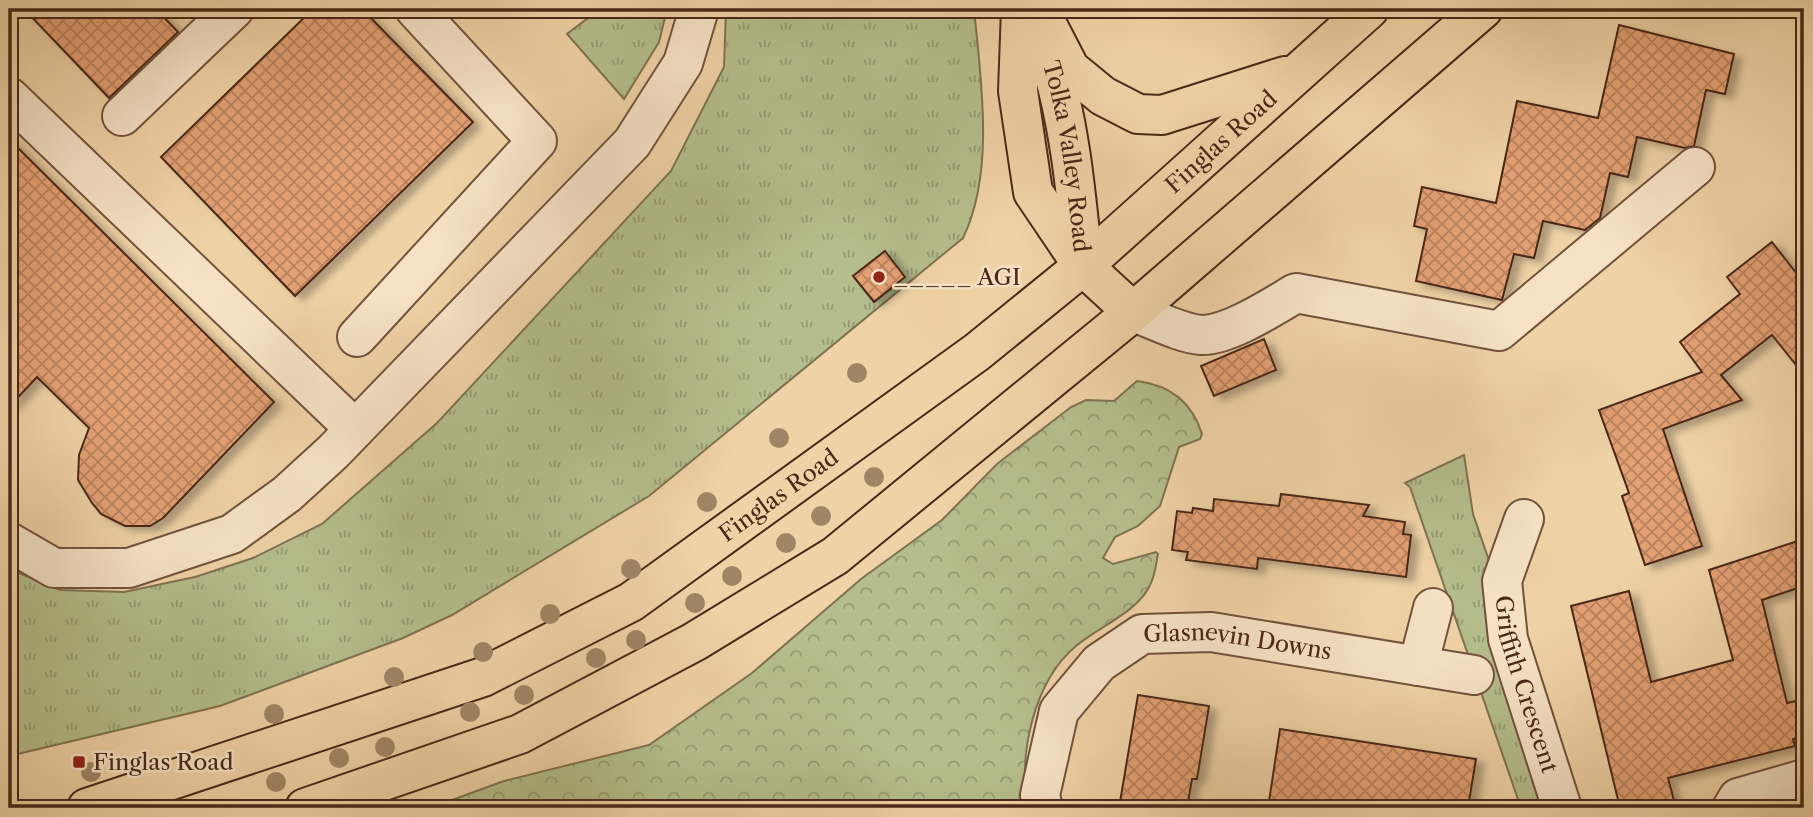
<svg xmlns="http://www.w3.org/2000/svg" width="1813" height="817" font-family="'Libre Caslon Text',serif">
  <style>
    .grass { fill: url(#grass-tufts); stroke: #7f7252; stroke-width: 2 }
    .forest { fill: url(#forest-crowns); stroke: #7f7252; stroke-width: 2 }
    .building { fill: url(#building-cross-hatch); stroke: #4a2818; stroke-width: 2; filter: url(#shadow) }
    .lines { fill: none; stroke-linecap: round; stroke-linejoin: round }
    .minor-casing { stroke: #73523c; stroke-width: 42 }
    .major-casing { stroke: #4a2818; stroke-width: 42 }
    .minor { stroke: #f5e2c5; stroke-width: 38 }
    .major { stroke: #efd2a6; stroke-width: 38 }
    .tree { fill: #a08565 }
    .poi-dot { fill: #8f2418; stroke: #f5e2c5; stroke-width: 2.5 }
    .labels { text-anchor: middle; stroke-width: 5; stroke-linejoin: round; paint-order: stroke }
    .street-label { font-size: 23px; fill: #4a2818; stroke: #f5e2c5 }
    .poi-label { font-size: 23px; fill: #4a2818; stroke: #f5e2c5; text-anchor: start }
  </style>
  <defs>
    <pattern id="grass-tufts" width="24" height="20" patternUnits="userSpaceOnUse" patternTransform="scale(1.75)"><rect width="24" height="20" fill="#b4bd8b"/><path d="M3 7l-1-3M5 7V3M7 7l1-3M15 17l-1-3M17 17v-4M19 17l1-3" fill="none" stroke="#949a71"/></pattern>
    <pattern id="forest-crowns" width="20" height="18" patternUnits="userSpaceOnUse" patternTransform="scale(1.75)"><rect width="20" height="18" fill="#b4bd8b"/><path d="M2 6a3 3 0 1 1 6 0M12 15a3 3 0 1 1 6 0" fill="none" stroke="#949a71"/></pattern>
    <pattern id="building-cross-hatch" width="8" height="8" patternUnits="userSpaceOnUse" patternTransform="scale(1.75)"><rect width="8" height="8" fill="#e2a073"/><path d="M0 0l8 8M0 8l8-8" fill="none" stroke="#b9825d"/></pattern>
    <filter id="shadow"><feDropShadow dx="8" dy="4.5" stdDeviation="3.5" flood-color="#0004"/></filter>
  </defs>
  <rect width="100%" height="100%" fill="#efd2a6"/>
  <filter id="stains"><feTurbulence type="fractalNoise" baseFrequency=".00286" numOctaves="4"/><feColorMatrix values="0 0 0 0 .2 0 0 0 0 .09 0 0 0 0 .02 0 0 0 .5 -.17"/></filter>
  <radialGradient id="worn" r=".72"><stop offset=".6" stop-color="#630" stop-opacity="0"/><stop offset="1" stop-color="#630" stop-opacity=".3"/></radialGradient>
  <g class="grass">
    <polygon points="600,9 667,9 659,42 624,99 567,34"/>
    <path d="M726,9H974C981,81 995,172 963,238L649,496L452,615L403,638L220,706L9,756V569L60,590L124,592L195,577L253,558L322,524L437,423L671,171L724,67Z"/>
    <polygon points="1464,455 1473,514 1494,575 1550,808 1521,808 1410,487 1405,483"/>
  </g>
  <path class="forest" d="M1137,381C1170,385 1192,402 1202,434L1200,439L1179,447L1160,506L1138,526L1115,537L1103,558L1113,564L1156,552L1158,554C1156,564 1155,576 1150,585C1138,612 1098,627 1076,646C1034,681 1017,756 1029,808H430L504,781L649,745L752,673L861,579L942,520L997,464L1071,407L1086,400L1114,401Z"/>
  <g class="building">
    <polygon points="24,9 156,9 178,32 109,98"/>
    <polygon points="313,9 362,9 473,122 295,296 161,157"/>
    <polygon points="1619,25 1734,54 1725,94 1706,90 1694,146 1685,148 1637,137 1628,177 1610,173 1600,218 1585,230 1543,221 1534,258 1514,254 1502,300 1416,281 1427,229 1414,226 1422,187 1496,203 1517,101 1598,118"/>
    <polygon points="9,139 274,402 163,518 150,526 125,526 101,514 92,503 78,480 79,455 89,428 37,377 9,407"/>
    <polygon points="1772,242 1804,283 1804,375 1772,335 1721,375 1742,400 1663,429 1702,546 1645,565 1622,496 1629,493 1599,410 1702,372 1680,342 1740,294 1727,277"/>
    <polygon points="885,251 905,277 874,302 853,276"/>
    <polygon points="1264,339 1276,370 1214,396 1201,366"/>
    <polygon points="1281,494 1369,505 1363,516 1405,522 1403,534 1411,535 1406,577 1258,558 1257,569 1186,560 1188,552 1172,550 1177,511 1192,513 1193,508 1213,511 1214,499 1279,506"/>
    <polygon points="1804,539 1804,586 1762,600 1787,703 1804,699 1804,736 1793,739 1795,746 1668,778 1676,808 1620,808 1571,606 1629,591 1651,682 1733,660 1709,570"/>
    <polygon points="1138,695 1209,706 1197,779 1192,779 1187,808 1119,808"/>
    <polygon points="1280,729 1476,759 1468,808 1268,808"/>
  </g>
  <g class="lines">
    <g class="minor-casing">
      <g id="minor">
        <polyline points="9,97 355,429"/>
        <polyline points="122,116 234,9"/>
        <path d="M1133,312C1154,319 1179,333 1201,335C1228,336 1272,307 1296,293L1499,331L1695,167"/>
        <polyline points="357,337 537,141 415,9"/>
        <path id="s1" d="M1524,519L1502,581L1508,639L1562,808"/>
        <polyline points="9,542 54,568 129,568 232,534 287,494 333,452 632,143 683,63 699,9"/>
        <polyline points="1418,666 1433,608"/>
        <path id="s2" d="M1043,808L1040,795L1059,711L1099,663L1142,634L1211,632L1474,675"/>
        <polyline points="1732,808 1738,798 1804,779"/>
      </g>
    </g>
    <g class="major-casing">
      <g id="major">
        <polyline points="1021,9 1018,91 1033,192 1083,266 1133,312"/>
        <polyline points="1039,9 1070,69 1103,96 1138,114 1162,115 1285,76"/>
        <path id="s3" d="M1045,45C1069,115 1076,190 1083,264"/>
        <path id="s4" d="M87,808L483,677L631,602L977,352L1083,266L1369,9"/>
        <polyline points="305,808 520,734 694,642 835,556 1133,312 1483,9"/>
      </g>
    </g>
    <use href="#minor" class="minor"/>
    <use href="#major" class="major"/>
  </g>
  <g class="tree">
    <circle cx="857" cy="373" r="10"/>
    <circle cx="779" cy="438" r="10"/>
    <circle cx="874" cy="477" r="10"/>
    <circle cx="707" cy="502" r="10"/>
    <circle cx="821" cy="516" r="10"/>
    <circle cx="786" cy="543" r="10"/>
    <circle cx="631" cy="569" r="10"/>
    <circle cx="732" cy="576" r="10"/>
    <circle cx="695" cy="603" r="10"/>
    <circle cx="550" cy="614" r="10"/>
    <circle cx="636" cy="640" r="10"/>
    <circle cx="483" cy="652" r="10"/>
    <circle cx="596" cy="658" r="10"/>
    <circle cx="394" cy="677" r="10"/>
    <circle cx="524" cy="695" r="10"/>
    <circle cx="470" cy="712" r="10"/>
    <circle cx="274" cy="714" r="10"/>
    <circle cx="385" cy="747" r="10"/>
    <circle cx="339" cy="758" r="10"/>
    <circle cx="91" cy="772" r="10"/>
    <circle cx="276" cy="782" r="10"/>
  </g>
  <g class="poi-dot">
    <circle cx="879" cy="277" r="7"/>
    <rect x="72" y="755" width="14" height="14" rx="3.5"/>
  </g>
  <g class="labels">
    <g class="street-label">
      <text dy="8" stroke="none"><textPath href="#s4" startOffset="1332">Finglas Road</textPath></text>
      <text dy="8" stroke="none"><textPath href="#s3" startOffset="114">Tolka Valley Road</textPath></text>
      <text dy="8" stroke="none"><textPath href="#s4" startOffset="765">Finglas Road</textPath></text>
      <text dy="8" stroke="none"><textPath href="#s2" startOffset="310">Glasnevin Downs</textPath></text>
      <text dy="8" stroke="none"><textPath href="#s1" startOffset="172">Griffith Crescent</textPath></text>
    </g>
    <g class="poi-label">
      <text x="893" y="285">_____ AGI</text>
      <text x="93" y="770">Finglas Road</text>
    </g>
  </g>
  <rect width="1813" height="817" fill="none" stroke="#efd2a6" stroke-width="35"/>
  <rect x="10" y="10" width="1792" height="796" fill="none" stroke="#4a2818" stroke-width="3.5"/>
  <rect x="18" y="18" width="1778" height="782" fill="none" stroke="#4a2818" stroke-width="2"/>
  <rect width="100%" height="100%" filter="url(#stains)"/>
  <rect width="100%" height="100%" fill="url(#worn)"/>
</svg>
